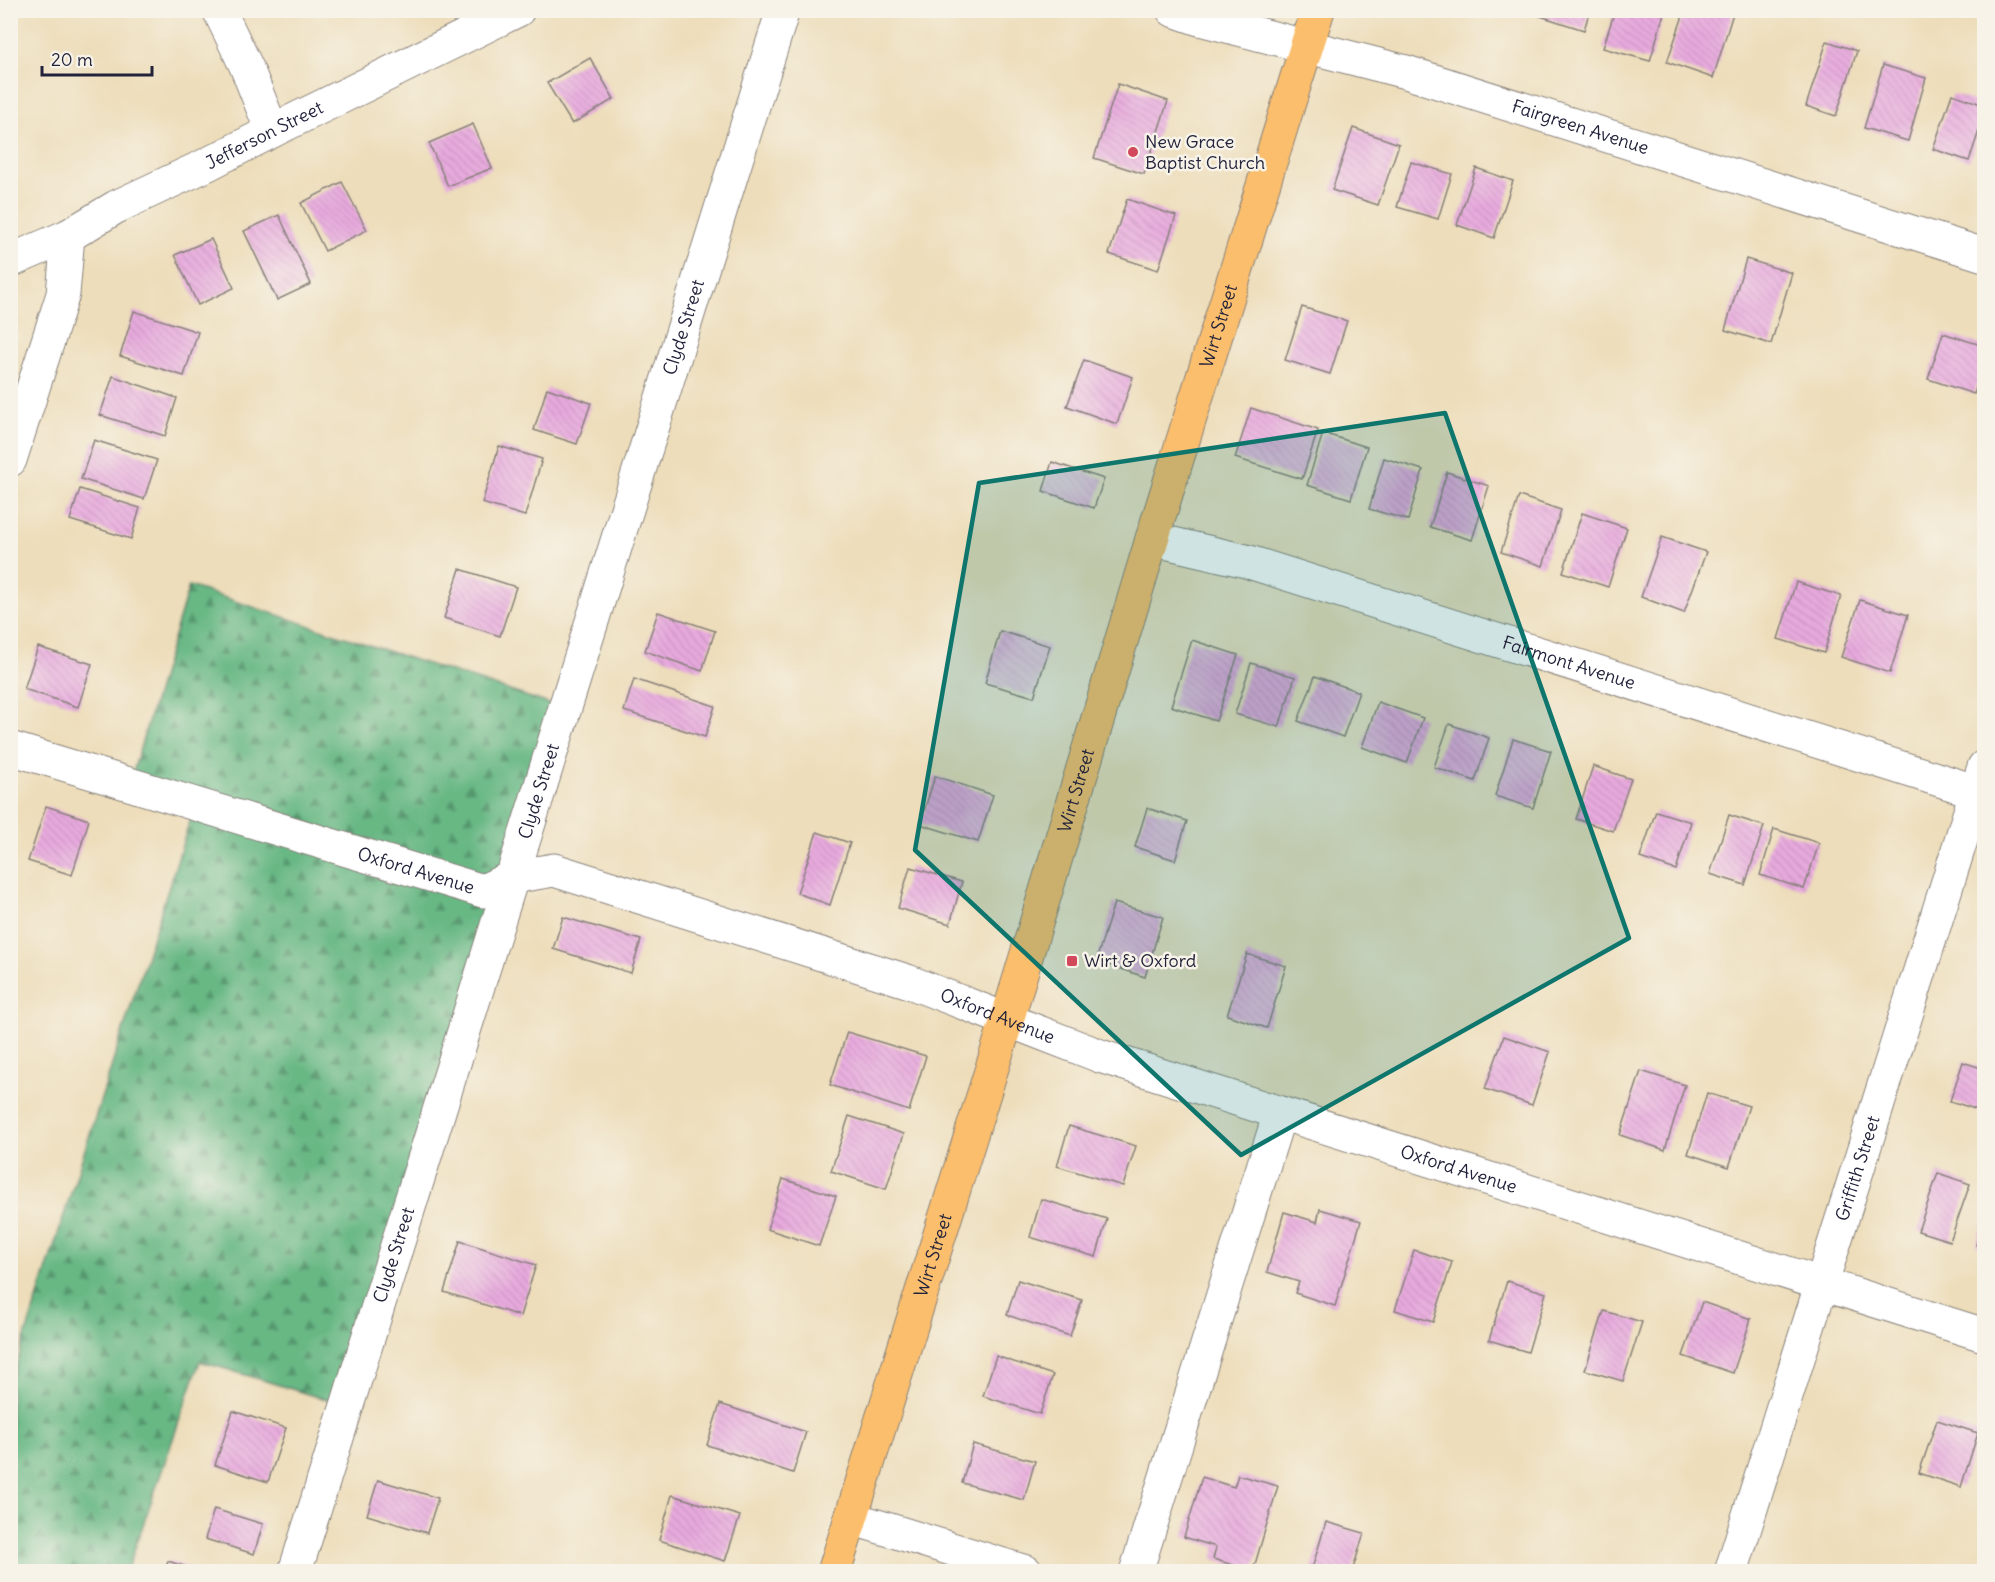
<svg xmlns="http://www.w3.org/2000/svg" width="1995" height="1582" font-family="Delius,sans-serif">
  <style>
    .forest { fill: url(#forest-firs); stroke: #446d60; stroke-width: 1.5 }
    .building { fill: url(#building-back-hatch) }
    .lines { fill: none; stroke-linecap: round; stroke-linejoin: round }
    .minor-casing { stroke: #88807a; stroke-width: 35 }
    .major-casing { stroke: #88807a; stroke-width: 35 }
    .minor { stroke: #fff; stroke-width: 33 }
    .major { stroke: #fabe6d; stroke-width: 33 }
    .marked { fill: #0f766e; fill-opacity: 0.2; stroke: #0f766e; stroke-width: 4.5; stroke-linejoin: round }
    .poi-dot { fill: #d1495b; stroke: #f7f3e8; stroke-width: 2 }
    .labels { text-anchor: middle; stroke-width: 5; stroke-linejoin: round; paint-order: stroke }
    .street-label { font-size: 18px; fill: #22223b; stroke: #f7f3e8 }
    .poi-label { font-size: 18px; fill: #22223b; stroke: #f7f3e8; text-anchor: start }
  </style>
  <defs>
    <pattern id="forest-firs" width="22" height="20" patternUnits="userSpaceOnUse" patternTransform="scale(1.5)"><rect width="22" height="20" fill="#67b884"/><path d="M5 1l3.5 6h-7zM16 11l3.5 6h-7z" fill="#54956d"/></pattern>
    <pattern id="building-back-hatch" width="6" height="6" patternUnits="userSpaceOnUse" patternTransform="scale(1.5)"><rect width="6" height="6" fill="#e8aade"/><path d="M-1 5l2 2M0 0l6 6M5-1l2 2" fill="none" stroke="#c792bf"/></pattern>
  </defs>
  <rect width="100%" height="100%" fill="#f7f3e8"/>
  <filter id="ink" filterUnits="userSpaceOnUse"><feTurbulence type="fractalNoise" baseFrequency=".0167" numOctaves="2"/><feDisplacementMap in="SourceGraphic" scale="12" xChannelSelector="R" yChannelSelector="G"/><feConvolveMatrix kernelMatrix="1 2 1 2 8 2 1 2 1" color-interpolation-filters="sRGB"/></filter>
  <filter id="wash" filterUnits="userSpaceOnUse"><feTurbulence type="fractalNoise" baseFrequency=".008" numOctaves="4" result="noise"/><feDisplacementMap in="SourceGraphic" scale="24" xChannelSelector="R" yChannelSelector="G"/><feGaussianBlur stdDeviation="1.35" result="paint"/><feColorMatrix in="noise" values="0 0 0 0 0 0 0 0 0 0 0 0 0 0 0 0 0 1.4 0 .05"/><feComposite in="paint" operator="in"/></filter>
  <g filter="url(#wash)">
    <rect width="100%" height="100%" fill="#edddba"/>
    <polygon class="forest" points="189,586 565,709 347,1406 200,1361 127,1571 11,1572 11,1381 195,805 129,785"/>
    <g id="blocks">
      <g class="building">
        <polygon points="1538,10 1590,10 1584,30 1537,15"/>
        <polygon points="1615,10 1665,10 1650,61 1603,48"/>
        <polygon points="1685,10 1734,10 1713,78 1667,62"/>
        <polygon points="1827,41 1857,51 1836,116 1806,106"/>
        <polygon points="590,58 614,99 572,124 547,83"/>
        <polygon points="1883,65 1926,78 1908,141 1864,128"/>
        <polygon points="1118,84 1168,101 1144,174 1094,158"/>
        <polygon points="1952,94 1984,105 1984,116 1969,161 1933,149"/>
        <polygon points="473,124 492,168 448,186 429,143"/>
        <polygon points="1353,128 1399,144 1378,205 1332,190"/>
        <polygon points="1411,162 1452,174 1438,219 1397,207"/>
        <polygon points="1476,168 1513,181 1494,238 1457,225"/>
        <polygon points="342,182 367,230 325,251 301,203"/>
        <polygon points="1127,199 1176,216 1158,270 1109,254"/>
        <polygon points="279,215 311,284 277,300 244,231"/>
        <polygon points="211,239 234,288 198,305 175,255"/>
        <polygon points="1746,259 1792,273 1771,344 1725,330"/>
        <polygon points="1302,307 1347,321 1330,374 1285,360"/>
        <polygon points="134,311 198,332 184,376 120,356"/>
        <polygon points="1943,333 1984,346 1984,363 1974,394 1928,379"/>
        <polygon points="1084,360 1133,377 1117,424 1067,406"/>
        <polygon points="113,376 177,398 165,436 100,415"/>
        <polygon points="547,388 591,403 577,444 534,430"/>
        <polygon points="1251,408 1318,430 1302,479 1235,458"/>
        <polygon points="1323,433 1367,447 1351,499 1307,485"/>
        <polygon points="94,440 157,460 144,499 81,479"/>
        <polygon points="499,446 542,459 525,516 482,503"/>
        <polygon points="1384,458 1423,470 1408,520 1369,509"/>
        <polygon points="1052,462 1104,479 1094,508 1043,491"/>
        <polygon points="1447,472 1489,486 1472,540 1430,527"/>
        <polygon points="80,489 140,508 131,539 70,520"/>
        <polygon points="1519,496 1561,510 1543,566 1501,552"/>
        <polygon points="1582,513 1627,528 1608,587 1563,572"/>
        <polygon points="1662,537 1706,552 1684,613 1641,597"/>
        <polygon points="460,569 516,587 500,636 444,618"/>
        <polygon points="1796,582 1841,596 1824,653 1778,639"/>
        <polygon points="1860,600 1908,615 1890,673 1841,657"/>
        <polygon points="658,612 715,631 702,671 645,651"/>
        <polygon points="1000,631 1050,646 1034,697 985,683"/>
        <polygon points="1192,640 1238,655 1216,721 1171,706"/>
        <polygon points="38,647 92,664 78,707 24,689"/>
        <polygon points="1251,663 1295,677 1279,727 1235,714"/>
        <polygon points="1315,676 1359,692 1343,737 1298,721"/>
        <polygon points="634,679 715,706 705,737 624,711"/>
        <polygon points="1378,702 1423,718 1407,763 1362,747"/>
        <polygon points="1449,724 1489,738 1475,781 1434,767"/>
        <polygon points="1513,739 1551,751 1533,808 1495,796"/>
        <polygon points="1593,766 1631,779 1613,831 1576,819"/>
        <polygon points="935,776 993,795 978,842 920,824"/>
        <polygon points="46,806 89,820 72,875 28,861"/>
        <polygon points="1147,808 1187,821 1175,860 1135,847"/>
        <polygon points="1656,811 1691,822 1676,870 1640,858"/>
        <polygon points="1729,815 1764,826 1745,885 1710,874"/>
        <polygon points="1774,829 1819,843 1804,889 1760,875"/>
        <polygon points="817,832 850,843 830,905 797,893"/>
        <polygon points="910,867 962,882 950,924 898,908"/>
        <polygon points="1114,903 1163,917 1145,977 1096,961"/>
        <polygon points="563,917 641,940 631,973 553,949"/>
        <polygon points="1247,954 1286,966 1267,1028 1227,1015"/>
        <polygon points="847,1032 926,1056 909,1111 830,1085"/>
        <polygon points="1504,1036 1550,1052 1532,1105 1485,1089"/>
        <polygon points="1963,1062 1984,1069 1984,1112 1950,1101"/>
        <polygon points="1641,1071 1685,1085 1665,1150 1620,1135"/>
        <polygon points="1707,1093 1749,1106 1729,1167 1688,1154"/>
        <polygon points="849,1116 904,1134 886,1189 831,1171"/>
        <polygon points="1069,1126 1136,1146 1123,1186 1057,1166"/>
        <polygon points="1938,1173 1970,1184 1950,1241 1918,1231"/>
        <polygon points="783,1179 836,1196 819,1246 767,1229"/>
        <polygon points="1041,1199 1107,1219 1096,1257 1030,1237"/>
        <polygon points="1320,1209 1361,1221 1335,1306 1295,1293 1299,1282 1267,1272 1284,1212 1317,1222"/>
        <polygon points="1984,1220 1984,1247 1976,1245"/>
        <polygon points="460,1241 536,1265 520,1316 444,1292"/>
        <polygon points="1414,1250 1452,1262 1433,1322 1395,1310"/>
        <polygon points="1018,1280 1082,1300 1070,1336 1007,1315"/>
        <polygon points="1507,1281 1546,1293 1528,1352 1489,1340"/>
        <polygon points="1702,1302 1751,1319 1733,1373 1683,1356"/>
        <polygon points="1604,1311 1642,1322 1623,1381 1585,1370"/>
        <polygon points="996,1356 1053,1375 1040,1414 983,1396"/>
        <polygon points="720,1404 806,1432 793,1473 707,1445"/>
        <polygon points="233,1411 286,1428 268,1482 215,1465"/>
        <polygon points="1937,1420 1978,1433 1961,1487 1919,1473"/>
        <polygon points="973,1444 1035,1461 1024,1500 962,1483"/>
        <polygon points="1238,1475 1278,1486 1253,1571 1213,1559 1216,1547 1184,1537 1202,1477 1234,1487"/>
        <polygon points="378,1480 438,1498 427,1533 367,1515"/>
        <polygon points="672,1495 740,1516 725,1561 659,1540"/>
        <polygon points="214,1509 263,1524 254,1554 205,1539"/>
        <polygon points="1326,1522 1364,1533 1352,1572 1311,1572"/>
        <polygon points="168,1561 199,1571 199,1572 164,1572"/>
      </g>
    </g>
  </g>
  <g filter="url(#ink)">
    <use href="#blocks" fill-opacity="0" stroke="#88807a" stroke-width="1.5"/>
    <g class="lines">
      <g class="minor-casing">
        <g id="minor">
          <polyline points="219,10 246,66 272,131"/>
          <path id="s1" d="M1173,10L1196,18L1406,72L1984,255"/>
          <path id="s2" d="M10,261L68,236L116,207L206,165L272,131L518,10"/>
          <polyline points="10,460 63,294 68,236"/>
          <path id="s3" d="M1152,539L1246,561L1984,794"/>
          <path id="s4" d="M10,748L483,891L512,877L554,870L907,981L1100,1056L1984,1335"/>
          <polyline points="851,1518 1026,1572"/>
          <path id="s5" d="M295,1572L783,10"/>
          <polyline points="1136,1572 1280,1113"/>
          <path id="s6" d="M1731,1572L1984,767"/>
        </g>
      </g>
      <g class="major-casing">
        <g id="major">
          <path id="s7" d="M834,1572L1007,1020L1152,539L1318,10"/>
        </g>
      </g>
      <use href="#minor" class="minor"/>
      <use href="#major" class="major"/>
    </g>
  </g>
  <path class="marked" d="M1445,413L1629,938L1241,1155L915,850L979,483Z"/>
  <g class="poi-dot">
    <circle cx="1133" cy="152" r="6"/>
    <rect x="1066" y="955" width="12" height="12" rx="3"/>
  </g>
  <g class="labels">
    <g class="street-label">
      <text dy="6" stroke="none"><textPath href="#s1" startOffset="424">Fairgreen Avenue</textPath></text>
      <text dy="6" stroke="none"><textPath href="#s2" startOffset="284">Jefferson Street</textPath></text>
      <text dy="6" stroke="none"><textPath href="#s7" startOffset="1304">Wirt Street</textPath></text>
      <text dy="6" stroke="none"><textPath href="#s5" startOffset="1304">Clyde Street</textPath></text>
      <text dy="6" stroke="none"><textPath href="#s3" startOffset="435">Fairmont Avenue</textPath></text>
      <text dy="6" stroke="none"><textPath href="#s5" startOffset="818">Clyde Street</textPath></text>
      <text dy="6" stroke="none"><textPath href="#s7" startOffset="818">Wirt Street</textPath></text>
      <text dy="6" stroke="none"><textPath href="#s4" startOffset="424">Oxford Avenue</textPath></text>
      <text dy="6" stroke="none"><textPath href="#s4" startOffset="1036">Oxford Avenue</textPath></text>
      <text dy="6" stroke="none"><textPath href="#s6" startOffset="423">Griffith Street</textPath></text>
      <text dy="6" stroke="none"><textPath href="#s4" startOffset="1522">Oxford Avenue</textPath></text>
      <text dy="6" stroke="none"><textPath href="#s5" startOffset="332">Clyde Street</textPath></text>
      <text dy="6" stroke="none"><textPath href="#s7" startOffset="332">Wirt Street</textPath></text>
    </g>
    <g class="poi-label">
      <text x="1145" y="148">New Grace<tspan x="1145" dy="21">Baptist Church</tspan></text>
      <text x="1084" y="967">Wirt &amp; Oxford</text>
    </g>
  </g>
  <rect width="1995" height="1582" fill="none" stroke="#f7f3e8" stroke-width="36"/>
  <path d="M42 66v9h110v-9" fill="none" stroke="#22223b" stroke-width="3"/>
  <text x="51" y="66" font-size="18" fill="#22223b" stroke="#f7f3e8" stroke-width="4.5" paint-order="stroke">20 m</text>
</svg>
